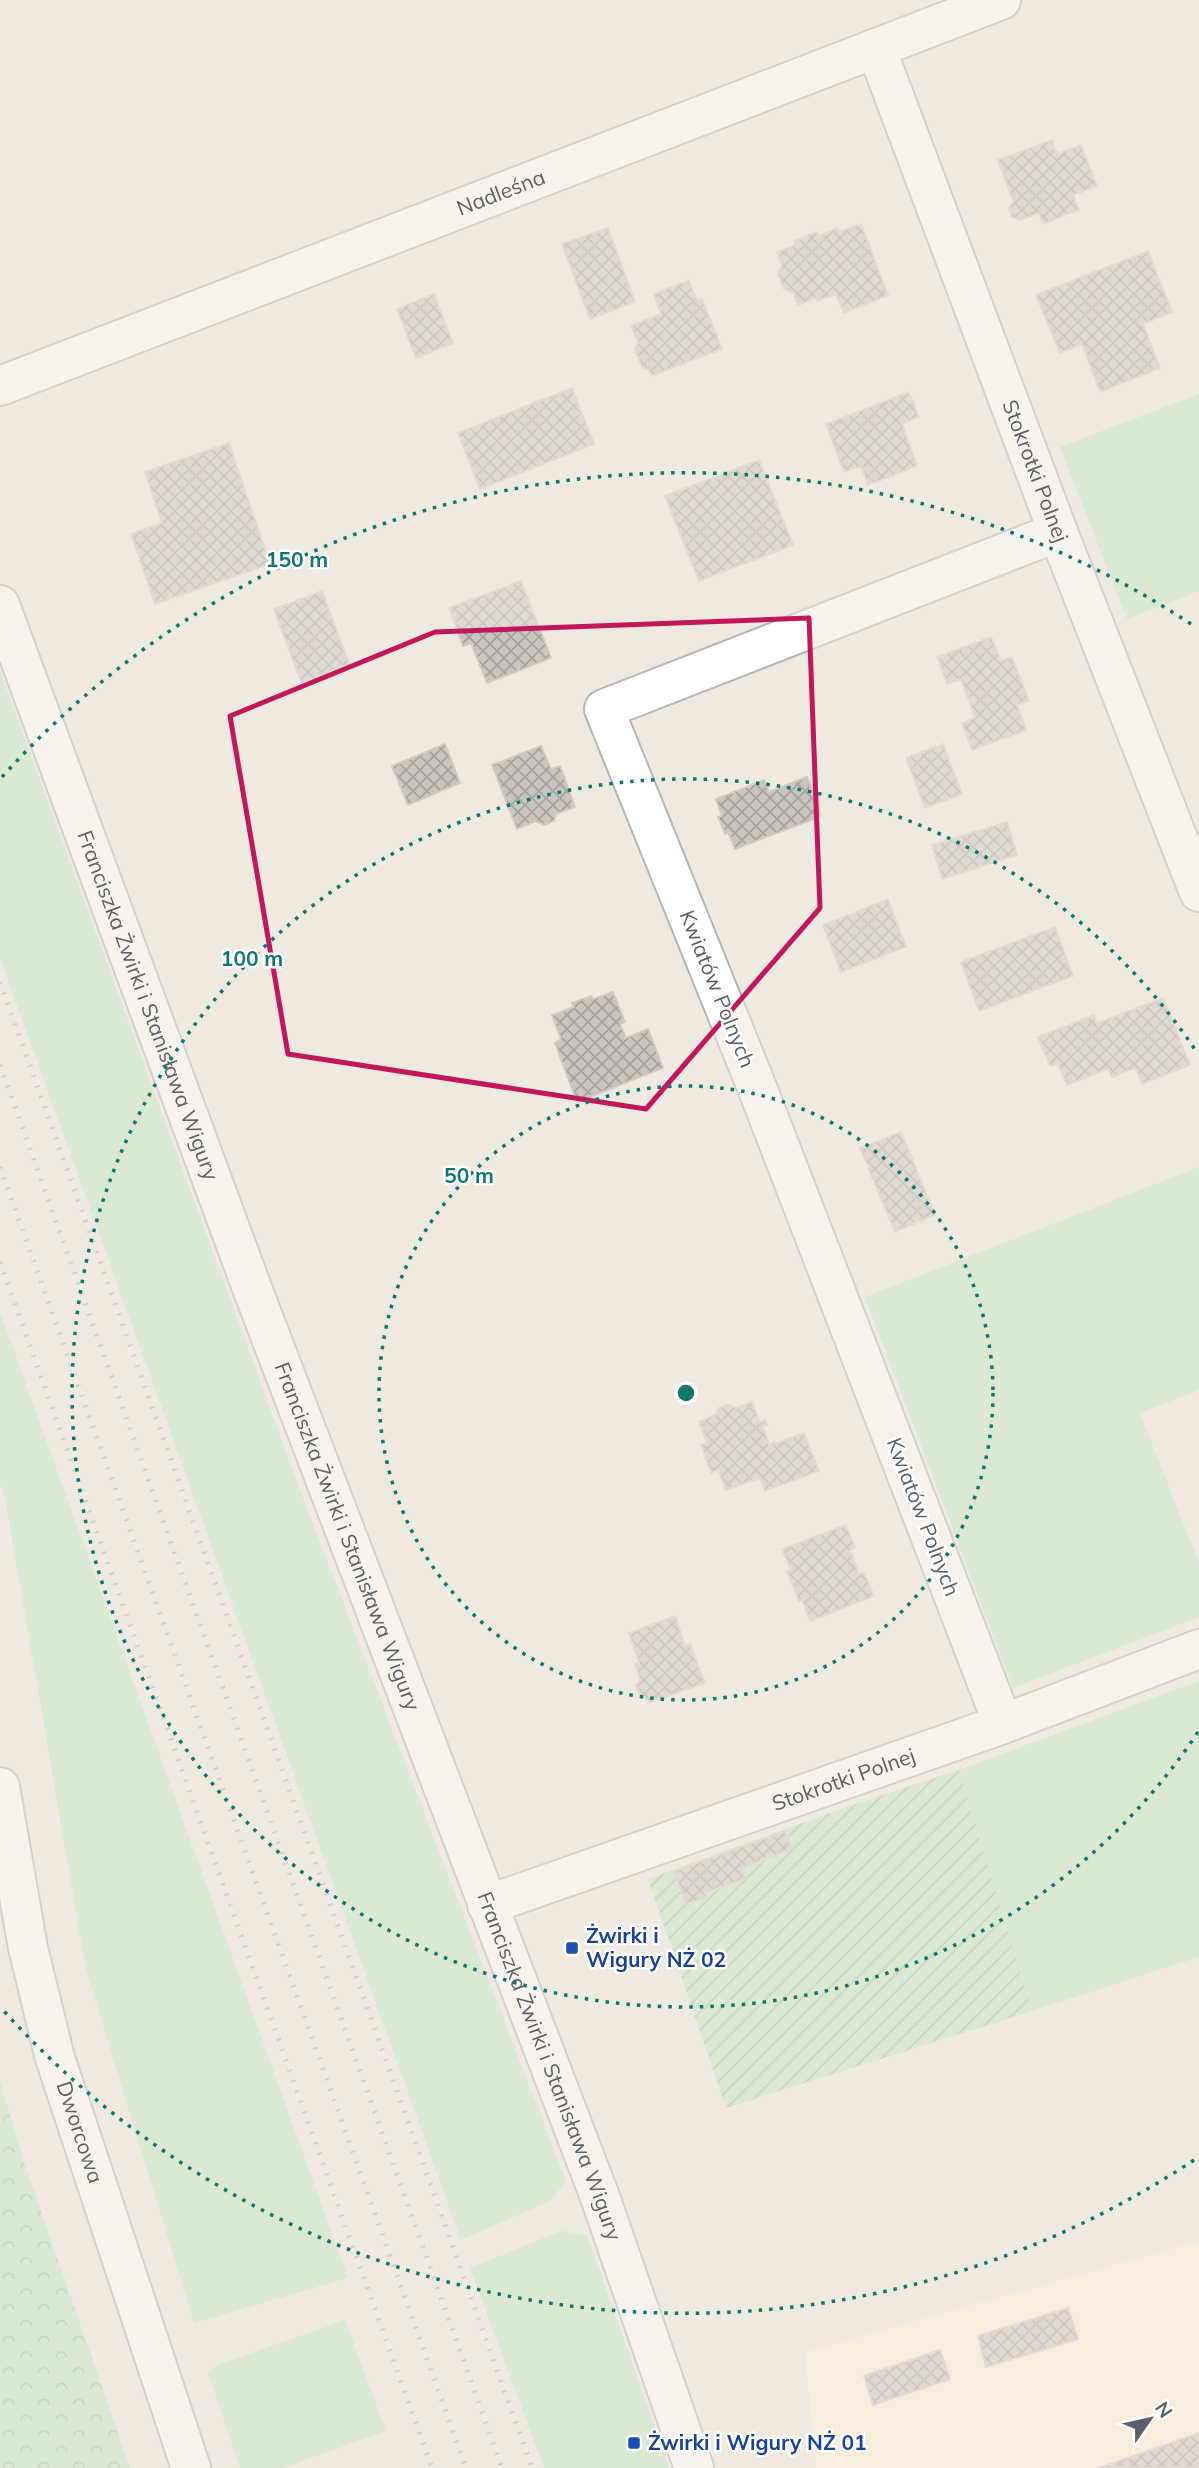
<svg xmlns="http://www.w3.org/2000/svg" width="1199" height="2468" font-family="Mulish,sans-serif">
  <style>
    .commercial { fill: #fff1d7 }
    .grass { fill: #c3e7be }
    .forest { fill: url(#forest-crowns) }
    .garden { fill: url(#garden-furrows) }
    .building { fill: url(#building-cross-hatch); stroke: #d3cbc1; stroke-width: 2 }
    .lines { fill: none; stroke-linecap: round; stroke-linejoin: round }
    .minor-casing { stroke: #b3b7ba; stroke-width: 42 }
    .minor { stroke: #fff; stroke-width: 38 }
    .rail { stroke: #b2b3b4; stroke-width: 5; stroke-dasharray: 2 9; stroke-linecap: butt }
    .marked { fill: none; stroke: #c2185b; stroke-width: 5; stroke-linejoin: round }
    .ring { fill: none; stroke: #0f766e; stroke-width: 3.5; stroke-dasharray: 3.5 7 }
    .transit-dot { fill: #1a4fb4; stroke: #fff; stroke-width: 2.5 }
    .labels { text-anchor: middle; stroke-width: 5; stroke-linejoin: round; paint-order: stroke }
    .street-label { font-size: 21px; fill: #5b6064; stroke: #fff }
    .transit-label { font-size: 21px; font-weight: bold; fill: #164399; stroke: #fff; text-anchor: start }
    .centre { fill: #0f766e; stroke: #fff; stroke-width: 3.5 }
    .ring-label { font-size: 21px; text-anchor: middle; font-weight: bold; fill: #0f766e; stroke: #fff; stroke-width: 5; stroke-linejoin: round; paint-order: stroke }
  </style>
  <defs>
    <pattern id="forest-crowns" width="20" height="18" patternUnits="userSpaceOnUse" patternTransform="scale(1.75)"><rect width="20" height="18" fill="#c3e7be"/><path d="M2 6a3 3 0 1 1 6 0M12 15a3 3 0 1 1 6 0" fill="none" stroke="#a1bf9e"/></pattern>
    <pattern id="garden-furrows" width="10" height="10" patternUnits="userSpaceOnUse" patternTransform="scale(1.75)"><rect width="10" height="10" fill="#c3e7be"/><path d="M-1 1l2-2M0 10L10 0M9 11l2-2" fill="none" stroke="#a1bf9e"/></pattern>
    <pattern id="building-cross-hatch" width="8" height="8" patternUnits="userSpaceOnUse" patternTransform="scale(1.75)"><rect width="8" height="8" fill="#c9c5c0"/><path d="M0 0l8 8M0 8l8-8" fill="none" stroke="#a6a3a0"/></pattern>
  </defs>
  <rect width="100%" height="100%" fill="#eeeae2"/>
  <polygon class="commercial" points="1199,2241 1199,2468 816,2468 805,2352"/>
  <g class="grass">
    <polygon points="1199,394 1199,591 1127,619 1060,447"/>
    <polygon points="0,671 300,1490 566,2181 550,2201 461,2240 0,958"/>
    <polygon points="1199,1167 1199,1390 1140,1413 1199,1563 1199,1617 1013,1688 865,1297"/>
    <polygon points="0,1312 348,2278 194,2323 86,1970 6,1503 0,1483"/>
    <polygon points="1199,1681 1199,1957 1032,2011 959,1770"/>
    <polygon points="561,2231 587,2235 669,2468 544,2468 470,2268"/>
    <polygon points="345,2320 386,2431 283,2468 240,2468 208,2373 217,2365"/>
  </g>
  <polygon class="forest" points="0,2081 25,2165 130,2468 0,2468"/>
  <polygon class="garden" points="959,1770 1032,2011 726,2108 648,1879 849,1806"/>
  <g class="building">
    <polygon points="1052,140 1057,154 1081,145 1097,186 1073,195 1079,210 1043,224 1039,213 1020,220 1012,217 1009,209 1013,201 998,160"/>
    <polygon points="861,224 888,295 844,313 836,294 817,301 816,298 798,305 793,293 783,288 778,274 782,265 777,252 795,245 794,241 817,232 819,236 837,228 839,232"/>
    <polygon points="608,228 635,302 590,319 562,244"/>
    <polygon points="1148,251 1172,312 1143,324 1160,368 1100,392 1082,344 1060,353 1036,295"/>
    <polygon points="689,280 697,301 702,299 722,349 651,376 649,370 642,367 635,350 638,342 631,326 661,314 654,294"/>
    <polygon points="434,294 453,343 416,358 397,309"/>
    <polygon points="572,388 594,444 480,489 458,433"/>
    <polygon points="909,392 919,417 902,424 917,466 868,485 861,466 844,472 826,424"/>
    <polygon points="229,443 270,564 155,604 131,534 162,523 145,472"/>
    <polygon points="759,460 793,545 699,581 665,496"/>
    <polygon points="521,581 551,658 487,683 471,643 463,646 449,608"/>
    <polygon points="322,591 349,664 301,682 274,609"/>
    <polygon points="991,637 1001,661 1012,657 1029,701 1017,705 1026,730 972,750 962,723 975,718 961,679 947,684 937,657"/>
    <polygon points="445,744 460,783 408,805 392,766"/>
    <polygon points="943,744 962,794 925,808 906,758"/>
    <polygon points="541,746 551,769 560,766 575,807 556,814 554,821 544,825 536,821 517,829 492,765"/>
    <polygon points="807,777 822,816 735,849 728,832 725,834 718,817 722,816 716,799 764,780 769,792"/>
    <polygon points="1007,822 1017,855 942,879 932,845"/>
    <polygon points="888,899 906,947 841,972 823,925"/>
    <polygon points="1055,927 1073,976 979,1011 961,962"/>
    <polygon points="613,992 625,1022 620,1024 626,1038 648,1029 663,1068 577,1102 555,1043 561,1039 552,1015 574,1007 572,1003 591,996 593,999"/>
    <polygon points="1163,998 1190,1065 1142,1084 1135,1068 1112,1077 1108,1069 1067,1085 1058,1063 1050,1066 1038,1037 1094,1015 1097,1023"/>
    <polygon points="901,1132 935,1215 895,1232 860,1148"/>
    <polygon points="752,1402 760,1422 765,1420 767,1425 762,1425 770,1446 774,1442 774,1444 804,1433 819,1471 765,1491 760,1478 726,1490 718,1470 711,1473 701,1445 707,1443 699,1422 715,1415 719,1408 728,1404 736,1408"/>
    <polygon points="846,1525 855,1548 850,1550 859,1574 864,1573 874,1596 810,1621 802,1600 799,1601 787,1571 791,1570 782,1549"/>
    <polygon points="675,1616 685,1646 690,1644 705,1683 648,1703 647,1699 640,1695 636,1686 640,1679 635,1664 639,1663 629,1633"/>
    <polygon points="785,1831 792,1849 741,1868 745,1879 705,1893 707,1897 686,1904 674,1871"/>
    <polygon points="1068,2308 1078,2339 986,2367 978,2336"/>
    <polygon points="940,2350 950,2379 873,2405 864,2376"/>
    <polygon points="1199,2433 1199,2468 1099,2468"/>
  </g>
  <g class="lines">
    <g class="minor-casing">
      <g id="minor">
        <path id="s1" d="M876,48L1058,532L1199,892"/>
        <path id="s2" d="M0,386L1001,0"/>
        <path id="s3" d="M0,605L252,1288L600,2197L694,2468"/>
        <polyline points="1003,1724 758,1090 604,709 1058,532"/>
        <path id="s4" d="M0,1787L28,1948L55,2058L191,2468"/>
        <path id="s5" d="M487,1905L1003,1724L1199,1649"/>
      </g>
    </g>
    <use href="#minor" class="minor"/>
    <g class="rail">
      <polyline points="0,982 532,2468"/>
      <polyline points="0,1065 502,2468"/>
      <polyline points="0,1167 466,2468"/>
      <polyline points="0,1262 432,2468"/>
    </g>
  </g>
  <path d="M0 0H1199V2468H0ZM809,618L820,908L646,1109L288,1054L230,716L435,632Z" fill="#eeeae2" fill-opacity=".55" fill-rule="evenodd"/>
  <path class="marked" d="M809,618L820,908L646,1109L288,1054L230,716L435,632Z"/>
  <g class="ring">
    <circle cx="686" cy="1393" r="307"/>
    <path d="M1198 1732A614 614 0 1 1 1198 1054"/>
    <path d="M1194 2160A920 920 0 0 1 2 2009M2 777A920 920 0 0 1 1194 626"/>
  </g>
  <g class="transit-dot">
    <rect x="565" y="1941" width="14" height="14" rx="3.5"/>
    <rect x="627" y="2436" width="14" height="14" rx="3.5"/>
  </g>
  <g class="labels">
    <g class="street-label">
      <text dy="7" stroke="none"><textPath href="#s2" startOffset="537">Nadleśna</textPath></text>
      <text dy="7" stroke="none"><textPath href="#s1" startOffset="452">Stokrotki Polnej</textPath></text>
      <text transform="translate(717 989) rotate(68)" y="7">Kwiatów Polnych</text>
      <text dy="7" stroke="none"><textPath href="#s3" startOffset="427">Franciszka Żwirki i Stanisława Wigury</textPath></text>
      <text transform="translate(923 1517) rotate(69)" y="7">Kwiatów Polnych</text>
      <text dy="7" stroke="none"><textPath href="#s3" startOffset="994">Franciszka Żwirki i Stanisława Wigury</textPath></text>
      <text dy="7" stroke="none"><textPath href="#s5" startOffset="378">Stokrotki Polnej</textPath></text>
      <text dy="7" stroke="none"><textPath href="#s3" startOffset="1561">Franciszka Żwirki i Stanisława Wigury</textPath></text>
      <text dy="7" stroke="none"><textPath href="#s4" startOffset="355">Dworcowa</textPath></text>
    </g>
    <g class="transit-label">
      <text x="586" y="1943">Żwirki i<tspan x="586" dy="24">Wigury NŻ 02</tspan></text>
      <text x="648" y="2450">Żwirki i Wigury NŻ 01</text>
    </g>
  </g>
  <circle cx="686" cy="1393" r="10" class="centre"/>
  <g class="ring-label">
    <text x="297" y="567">150 m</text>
    <text x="252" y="966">100 m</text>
    <text x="469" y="1183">50 m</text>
  </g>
  <g transform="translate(1150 2419) rotate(56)" stroke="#ffffff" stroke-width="5" paint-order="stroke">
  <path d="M0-5L12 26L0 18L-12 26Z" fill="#5b6064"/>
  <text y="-10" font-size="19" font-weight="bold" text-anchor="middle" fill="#5b6064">N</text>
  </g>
</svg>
